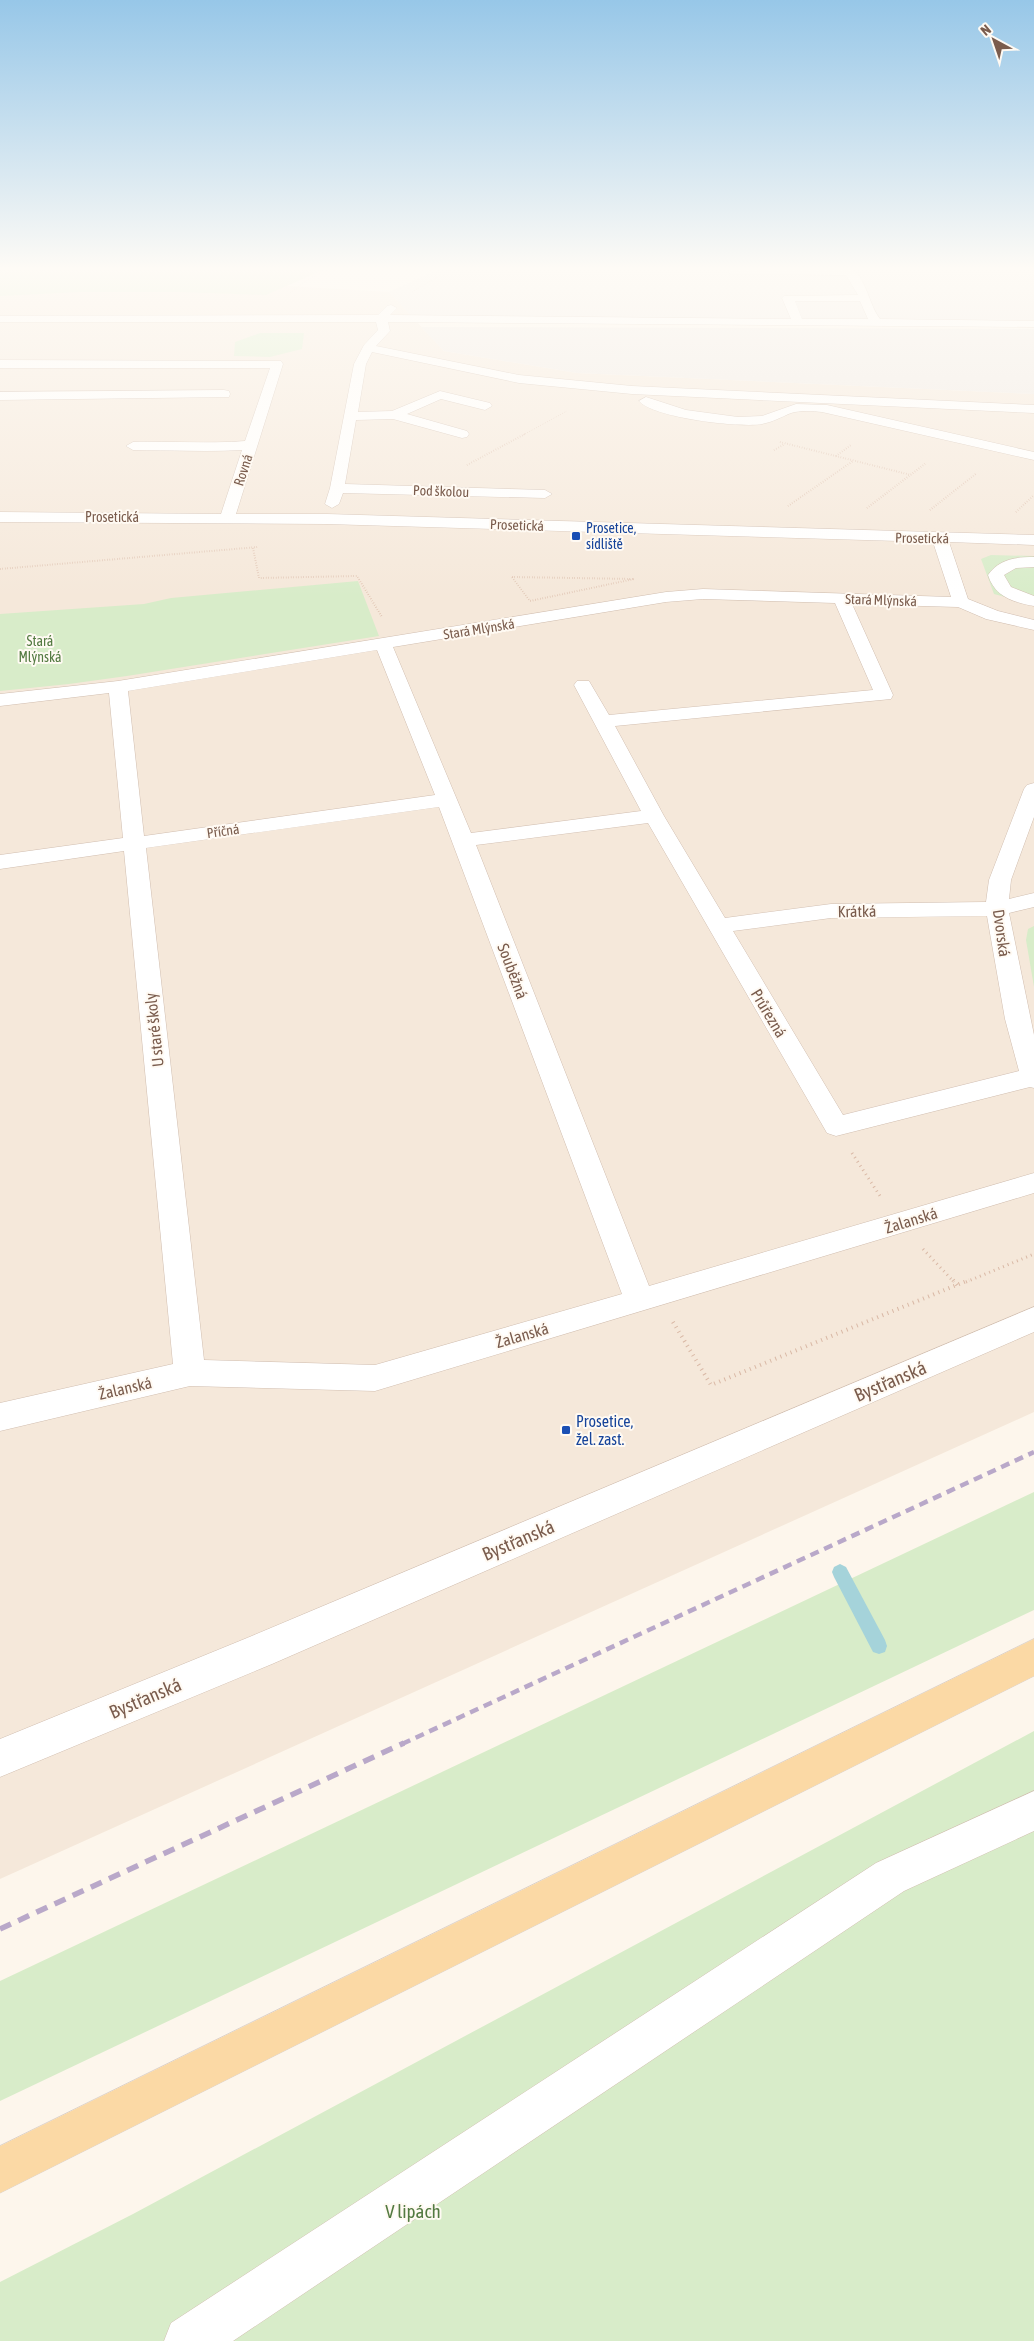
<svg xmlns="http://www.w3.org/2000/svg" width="1034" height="2341" font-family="'Asap Condensed',sans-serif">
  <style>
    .residential { fill: #f5e8da }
    .industrial { fill: #efe9e4 }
    .green { fill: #d8ecc9 }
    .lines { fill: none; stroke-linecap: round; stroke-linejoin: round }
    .stream { fill: #a5d3da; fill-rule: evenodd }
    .minor-casing { stroke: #d1beb0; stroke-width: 1 }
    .major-casing { stroke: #dad1cd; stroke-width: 1 }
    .path-far3 { stroke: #d9b8a5; stroke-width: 1; stroke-dasharray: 0.5 2; stroke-linecap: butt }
    .path-far2 { stroke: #d9b8a5; stroke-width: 2; stroke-dasharray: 0.5 2; stroke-linecap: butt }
    .path-far1 { stroke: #d9b8a5; stroke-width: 3; stroke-dasharray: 1 4; stroke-linecap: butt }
    .path { stroke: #d9b8a5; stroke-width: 4; stroke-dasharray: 1 4.5; stroke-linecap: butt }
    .minor { fill: #fff; fill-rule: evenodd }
    .major { fill: #fbd9a5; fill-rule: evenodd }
    .rail-far1 { stroke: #b9a8c9; stroke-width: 4.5; stroke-dasharray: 9 6; stroke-linecap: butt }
    .rail { stroke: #b9a8c9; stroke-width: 5.5; stroke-dasharray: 12 8; stroke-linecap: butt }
    .transit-dot { fill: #1a4fb4; stroke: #fffaf3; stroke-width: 2 }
    .labels { text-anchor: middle; stroke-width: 4; stroke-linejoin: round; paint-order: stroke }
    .far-street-label { font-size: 14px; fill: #7a5c4d; stroke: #fffaf3 }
    .far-transit-label { font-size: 14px; fill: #164399; stroke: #fffaf3; text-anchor: start }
    .far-park-label { font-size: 14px; fill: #537a41; stroke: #fffaf3 }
    .street-label { font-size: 16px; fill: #7a5c4d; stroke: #fffaf3 }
    .transit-label { font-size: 16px; fill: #164399; stroke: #fffaf3; text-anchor: start }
    .near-street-label { font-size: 19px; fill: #7a5c4d; stroke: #fffaf3 }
    .near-park-label { font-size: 19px; fill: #537a41; stroke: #fffaf3 }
  </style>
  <rect width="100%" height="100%" fill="#fdf6ec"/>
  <polygon class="residential" points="237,283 389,292 444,351 577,373 1034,394 1034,1412 0,1879 0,286"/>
  <g class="industrial">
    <polygon points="439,269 1034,269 1034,320 413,318 389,292"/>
    <polygon points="421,327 1034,329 1034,394 577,373 444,351"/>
  </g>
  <g class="green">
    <polygon points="0,269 331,269 321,271 266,295 179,292 80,292 0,296"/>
    <polygon points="260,333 304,333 302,349 270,357 234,356 235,342"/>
    <polygon points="991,555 1034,556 1034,605 994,594 981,559"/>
    <polygon points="358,581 379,636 127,676 69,684 0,691 0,614 144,604 171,598"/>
    <polygon points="1034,926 1034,987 1026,940 1028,929"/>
    <polygon points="1034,1492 1034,1610 0,2101 0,1981"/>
    <polygon points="1034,1731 1034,2341 0,2341 0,2282 133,2214"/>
  </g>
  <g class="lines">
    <polygon class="stream" points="840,1564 846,1567 885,1640 887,1646 885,1652 879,1654 873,1652 834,1577 832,1572 834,1567"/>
    <g class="minor-casing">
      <g id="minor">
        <path d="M729,269H852C867,280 869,305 880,319L1034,321V327L388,322L390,331L376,346L519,375L632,386L1034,405V413L632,394L519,383L372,352L366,364L358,412L392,411L440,391L490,403L492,406L485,410L441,399L407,414L467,431L469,434L467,437L462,438L393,419L356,420L345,484L545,490L552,494L545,498L343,493L339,504L332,508L325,504L330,488L354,364L364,345L378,330L376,322H0V316L378,315L387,306L391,305L397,308L390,315L791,319L782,298L784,296L858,295L846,275L733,274L729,273ZM795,301H860L868,319H802Z"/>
        <path d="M0,360L281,361L283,364L236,514H327L1034,535V545L949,542L968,599L998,611L1034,620V630L986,619L958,607L852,604L893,695L891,699L615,726L664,816L725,918L831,904L986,902L989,880L1024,789L1027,785L1034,783V817L1011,880L1009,899L1034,893V907L1009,913L1034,1035V1088L1030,1087L836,1136L827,1133L648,823L476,845L649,1286L1034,1173V1193L375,1391L190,1386L0,1431V1403L173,1364L124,851L0,869V855L123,838L109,693L0,706V694L118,681L666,592L703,589L951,597L933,542L327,524L0,522V512L221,514L242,450C206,452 170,450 133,450L126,446L133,442C171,441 208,444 245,441L270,368H0ZM703,599L835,603L873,690L609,715L589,681H577L574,685L641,811L471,833L393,647L666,602ZM377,650L435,795L144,836L128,691ZM439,807L622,1294L375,1365L204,1360L146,848ZM987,916L1005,1019L1019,1071L843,1115L733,931L831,918Z"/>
        <polygon points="224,390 229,391 230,394 229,397 0,400 0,392"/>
        <path d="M646,397L686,410L738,417L762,416L796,404L827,405L1034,452V460L822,412C812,411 801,410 791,413C781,417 773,422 762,424C741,428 653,418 639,401Z"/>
        <path d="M1034,557V567L1016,568L1004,575L1011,587L1034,596V606C1013,602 995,597 988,575C999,559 1016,557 1034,557Z"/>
        <polygon points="1034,1307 1034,1332 272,1664 0,1777 0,1739 247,1638"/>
        <polygon points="1034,1791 1034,1831 904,1891 233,2341 164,2341 171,2323 876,1863"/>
      </g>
    </g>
    <g class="major-casing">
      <polygon id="major" points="1034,1639 1034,1676 0,2193 0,2146"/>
    </g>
    <g class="path-far3">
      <polyline points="60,270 84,269"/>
      <polyline points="0,274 60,269"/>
      <polyline points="412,292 451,269"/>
      <polyline points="290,293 307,280 329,269"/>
      <polyline points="523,435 567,411"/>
    </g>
    <g class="path-far2">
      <polyline points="780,442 911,475"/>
      <polyline points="774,450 785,444"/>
      <polyline points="836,456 851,445"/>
      <polyline points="467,465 525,434"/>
      <polyline points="788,506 853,461"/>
      <polyline points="867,508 926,463"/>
      <polyline points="930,510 977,473"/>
      <polyline points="1016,512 1034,495"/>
      <polyline points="253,548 259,578 357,576 382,617"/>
      <polyline points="0,569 258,547"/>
      <polygon points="512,577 634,579 530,601"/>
    </g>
    <g class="path-far1">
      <polyline points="852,1153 880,1196"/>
      <polyline points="923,1249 954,1282"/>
      <polyline points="966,1282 1034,1254"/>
    </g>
    <g class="path">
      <polyline points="953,1280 958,1286"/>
      <polyline points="673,1322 711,1385 969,1280"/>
    </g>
    <use href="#minor" class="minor"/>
    <use href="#major" class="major"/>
    <polyline class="rail-far1" points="402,1744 1034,1452"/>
    <polyline class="rail" points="0,1929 404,1743"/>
  </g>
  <linearGradient id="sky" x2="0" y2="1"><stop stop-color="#97c7e8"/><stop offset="0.45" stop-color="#fefbf6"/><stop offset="1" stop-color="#fefbf6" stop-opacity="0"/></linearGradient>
  <rect width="1034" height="597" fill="url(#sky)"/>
  <g class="transit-dot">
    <rect x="571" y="531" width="10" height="10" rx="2.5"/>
    <rect x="561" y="1425" width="10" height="10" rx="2.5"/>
  </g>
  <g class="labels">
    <g class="far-street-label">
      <text transform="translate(243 470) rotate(-72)" y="5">Rovná</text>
      <text transform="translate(441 491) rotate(2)" y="5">Pod školou</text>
      <text x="112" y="522">Prosetická</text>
      <text transform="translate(517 525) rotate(2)" y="5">Prosetická</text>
      <text transform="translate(922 538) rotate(1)" y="5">Prosetická</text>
      <text transform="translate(881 600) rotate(2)" y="5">Stará Mlýnská</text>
      <text transform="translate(479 629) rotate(-9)" y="5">Stará Mlýnská</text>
      <text transform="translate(223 831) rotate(-8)" y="5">Příčná</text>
    </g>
    <g class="far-transit-label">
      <text x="586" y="533">Prosetice,<tspan x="586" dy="16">sídliště</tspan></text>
    </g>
    <g class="far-park-label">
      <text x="40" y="646">Stará<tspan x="40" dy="16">Mlýnská</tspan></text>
    </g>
    <g class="street-label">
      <text transform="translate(857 911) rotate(-1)" y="6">Krátká</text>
      <text transform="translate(1002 933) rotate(82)" y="6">Dvorská</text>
      <text transform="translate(513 971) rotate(69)" y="6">Souběžná</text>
      <text transform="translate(769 1013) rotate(59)" y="6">Průřezná</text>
      <text transform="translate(154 1030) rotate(-96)" y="6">U staré školy</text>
      <text transform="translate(911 1220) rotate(-17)" y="6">Žalanská</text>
      <text transform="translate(522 1335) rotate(-16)" y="6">Žalanská</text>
      <text transform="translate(125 1388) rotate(-13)" y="6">Žalanská</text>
    </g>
    <g class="transit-label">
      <text x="576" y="1427">Prosetice,<tspan x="576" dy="18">žel. zast.</tspan></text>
    </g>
    <g class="near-street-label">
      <text transform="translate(890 1381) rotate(-23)" y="7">Bystřanská</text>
      <text transform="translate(518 1540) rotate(-23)" y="7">Bystřanská</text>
      <text transform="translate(145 1698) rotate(-23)" y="7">Bystřanská</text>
    </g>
    <g class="near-park-label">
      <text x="413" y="2218">V lipách</text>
    </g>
  </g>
  <g transform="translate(994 40) rotate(320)" stroke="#fffaf3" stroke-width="4" paint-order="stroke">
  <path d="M0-4L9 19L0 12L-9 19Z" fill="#7a5c4d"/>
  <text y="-8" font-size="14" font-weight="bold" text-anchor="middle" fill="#7a5c4d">N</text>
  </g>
</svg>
